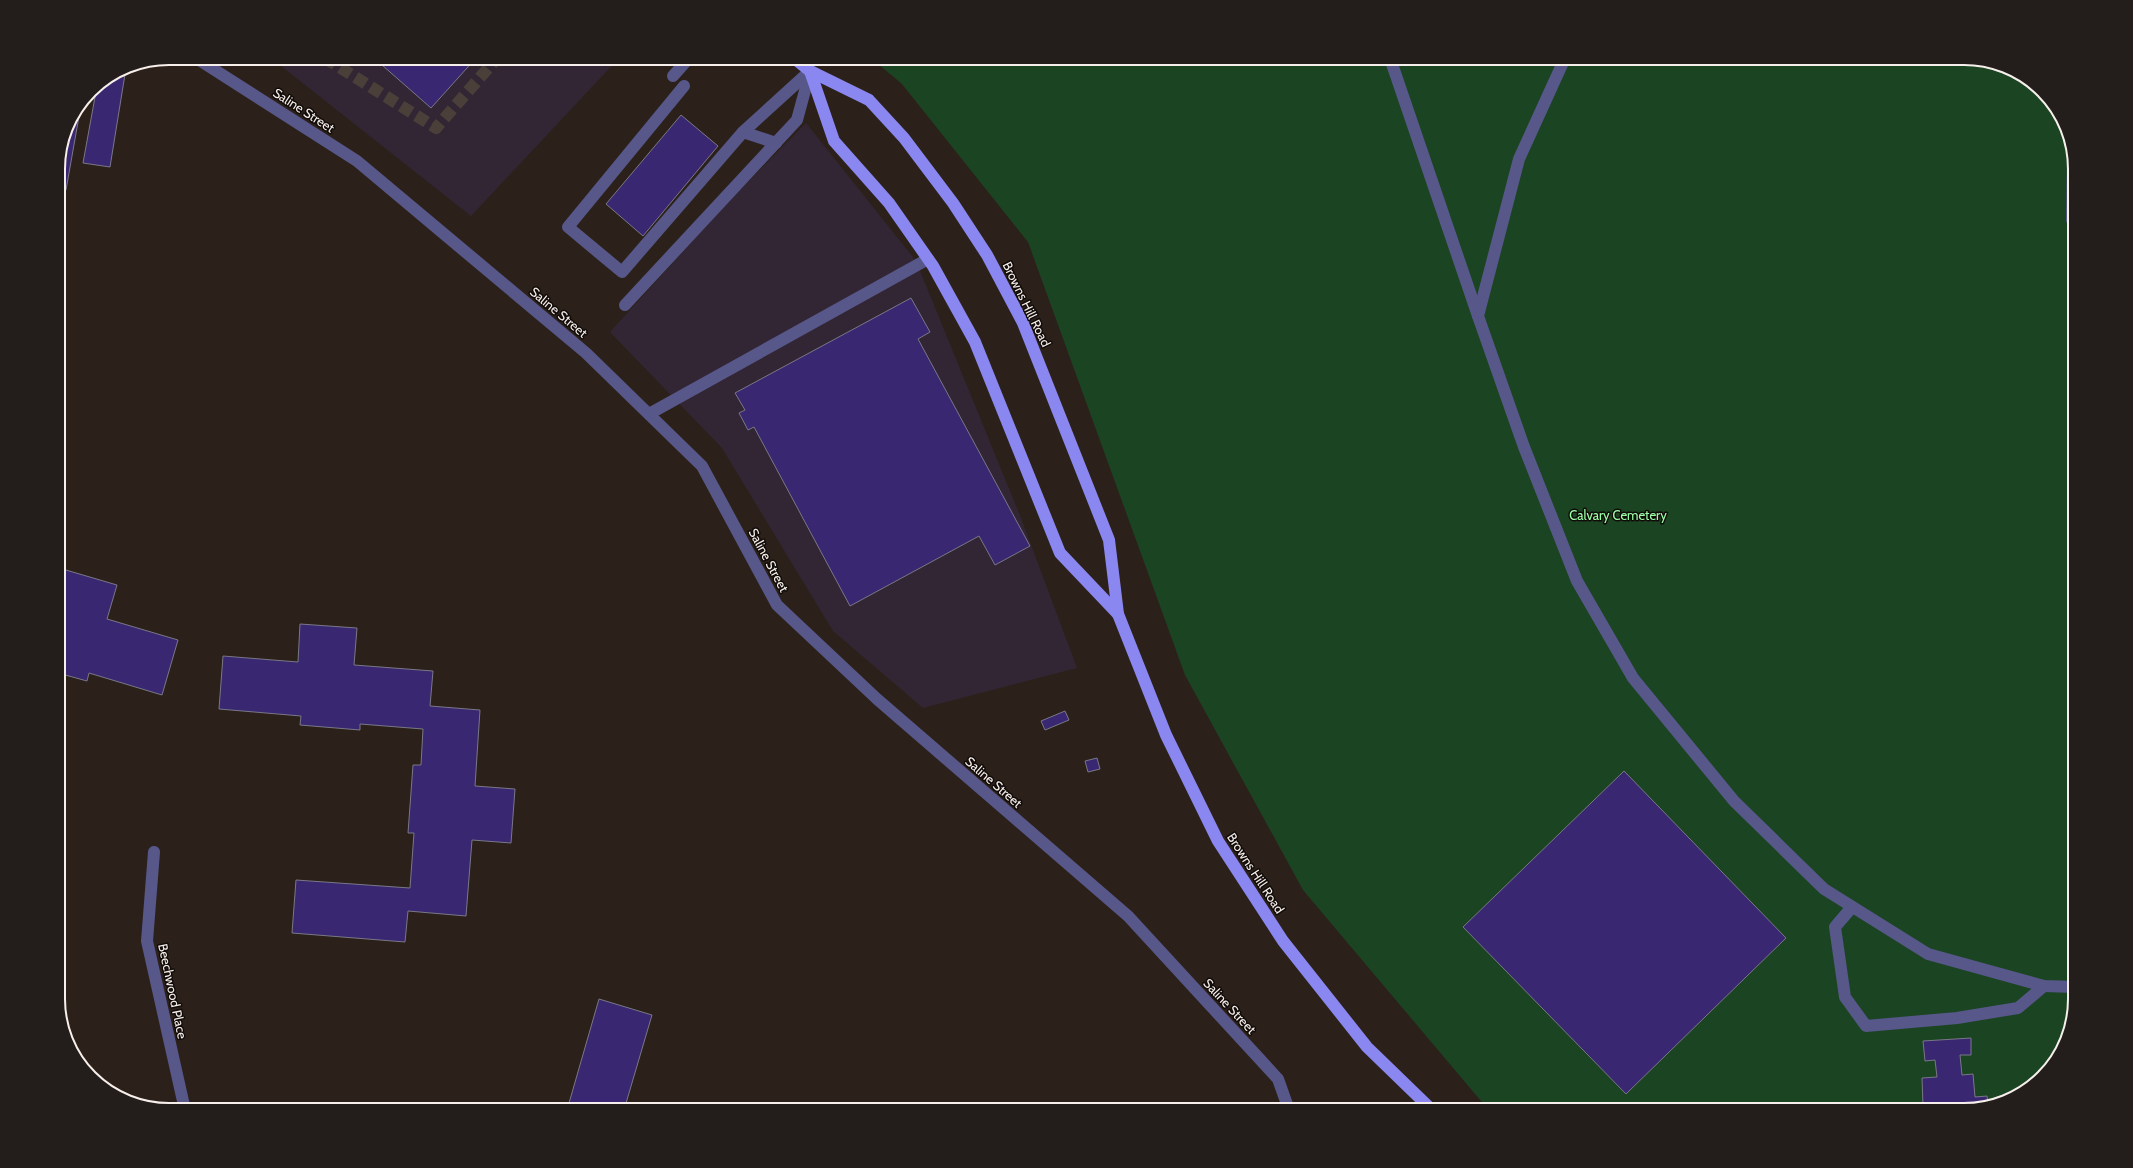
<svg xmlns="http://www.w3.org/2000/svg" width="2133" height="1168" font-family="Cabin,sans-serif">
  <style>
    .commercial { fill: #322634 }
    .green { fill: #1b4422 }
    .building { fill: #3a2772; stroke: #797886 }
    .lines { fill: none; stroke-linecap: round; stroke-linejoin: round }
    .minor-tunnel { stroke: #4a4039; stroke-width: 12; stroke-dasharray: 12 6; stroke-linecap: butt }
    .minor { stroke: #57578a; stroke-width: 12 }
    .major { stroke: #8a87f1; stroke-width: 12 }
    .labels { text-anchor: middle; stroke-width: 3; stroke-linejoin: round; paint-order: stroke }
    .street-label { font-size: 13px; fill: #f7efeb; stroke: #110c09 }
    .park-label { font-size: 13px; fill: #9bffa7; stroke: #110c09 }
    .rim { fill: none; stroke: #f7efeb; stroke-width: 2 }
  </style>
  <rect width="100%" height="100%" fill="#2c211a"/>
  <g class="commercial">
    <polygon points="271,58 619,58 471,216"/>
    <polygon points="806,123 916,261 1021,518 1077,668 923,708 833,631 722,448 610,332 731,199"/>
  </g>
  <polygon class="green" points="871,58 1964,58 2013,70 2056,107 2075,162 2075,999 2063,1048 2026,1091 1964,1110 1493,1110 1481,1101 1303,890 1185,675 1028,242 902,84"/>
  <g class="building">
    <polygon points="374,58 476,58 431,108"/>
    <polygon points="125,68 126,68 110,167 83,163 97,86"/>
    <polygon points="81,105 66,190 58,189 58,162 67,126"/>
    <polygon points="681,115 718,146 643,236 606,204"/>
    <polygon points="911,298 930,332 918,339 1030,546 995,565 979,536 850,606 754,427 748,430 739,413 745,410 735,393"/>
    <polygon points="59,568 117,585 107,619 178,640 162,695 89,673 87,681 58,673"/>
    <polygon points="300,624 357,628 354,665 433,671 430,706 480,710 475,786 515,789 511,843 472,840 466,916 408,911 405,942 292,933 296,880 410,888 414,833 408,833 413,765 421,765 423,729 360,724 360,730 300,725 301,716 219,709 223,656 298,662"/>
    <polygon points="1065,711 1069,720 1045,730 1041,721"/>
    <polygon points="1097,758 1100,769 1088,772 1085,761"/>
    <polygon points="1624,771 1786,938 1626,1094 1463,927"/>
    <polygon points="599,999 652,1015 624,1110 567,1110"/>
    <polygon points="1971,1038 1971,1055 1960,1055 1962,1075 1973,1074 1975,1097 1987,1096 1988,1103 1964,1110 1920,1110 1919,1106 1923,1106 1922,1078 1937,1077 1935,1060 1925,1061 1923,1041"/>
  </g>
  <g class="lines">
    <polyline class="minor-tunnel" points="325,58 436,128 497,58"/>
    <g class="minor">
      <polyline points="196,58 357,161 586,353 702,466 777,605 877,699 1128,916 1278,1079 1289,1110"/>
      <polyline points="1390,58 1478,316"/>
      <polyline points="1565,58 1519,159 1478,316 1524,447 1577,581 1633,678 1734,801 1824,889 1928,954 2044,986 2075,987"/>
      <polyline points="673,76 689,58"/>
      <polyline points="684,86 568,227 622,272 743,132 810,71"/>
      <polyline points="743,132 776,143"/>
      <polyline points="2073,155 2072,220 2075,226"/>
      <polyline points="625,305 797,120 810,72"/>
      <polyline points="649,414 928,259"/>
      <polyline points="154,852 147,941 185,1110"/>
      <polyline points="1852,907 1835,927 1845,997 1866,1026 1957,1018 2018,1008 2044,986"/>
    </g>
    <g class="major">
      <polyline points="794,58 810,71 869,100 904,138 953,203 987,255 1023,323 1109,540 1118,614 1166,735 1218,841 1283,941 1367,1047 1432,1110"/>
      <polyline points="810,71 834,141 889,203 933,266 975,342 1060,553 1118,614"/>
    </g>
  </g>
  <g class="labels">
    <g class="street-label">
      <text transform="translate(304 110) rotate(33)" y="5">Saline Street</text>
      <text transform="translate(1027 304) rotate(64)" y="5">Browns Hill Road</text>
      <text transform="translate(559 312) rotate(40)" y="5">Saline Street</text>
      <text transform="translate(769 560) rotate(62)" y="5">Saline Street</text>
      <text transform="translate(994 782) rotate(41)" y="5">Saline Street</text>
      <text transform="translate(1256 873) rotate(57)" y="5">Browns Hill Road</text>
      <text transform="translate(173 991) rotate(78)" y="5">Beechwood Place</text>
      <text transform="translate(1230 1006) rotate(47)" y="5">Saline Street</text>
    </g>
    <g class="park-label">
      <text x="1618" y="520">Calvary Cemetery</text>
    </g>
  </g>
  <path d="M0 0H2133V1168H0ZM169 65H1964A104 104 0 0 1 2068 169V999A104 104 0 0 1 1964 1103H169A104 104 0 0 1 65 999V169A104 104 0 0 1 169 65Z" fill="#231e1b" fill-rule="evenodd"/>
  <path class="rim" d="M169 65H1964A104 104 0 0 1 2068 169V999A104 104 0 0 1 1964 1103H169A104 104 0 0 1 65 999V169A104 104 0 0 1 169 65Z"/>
</svg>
